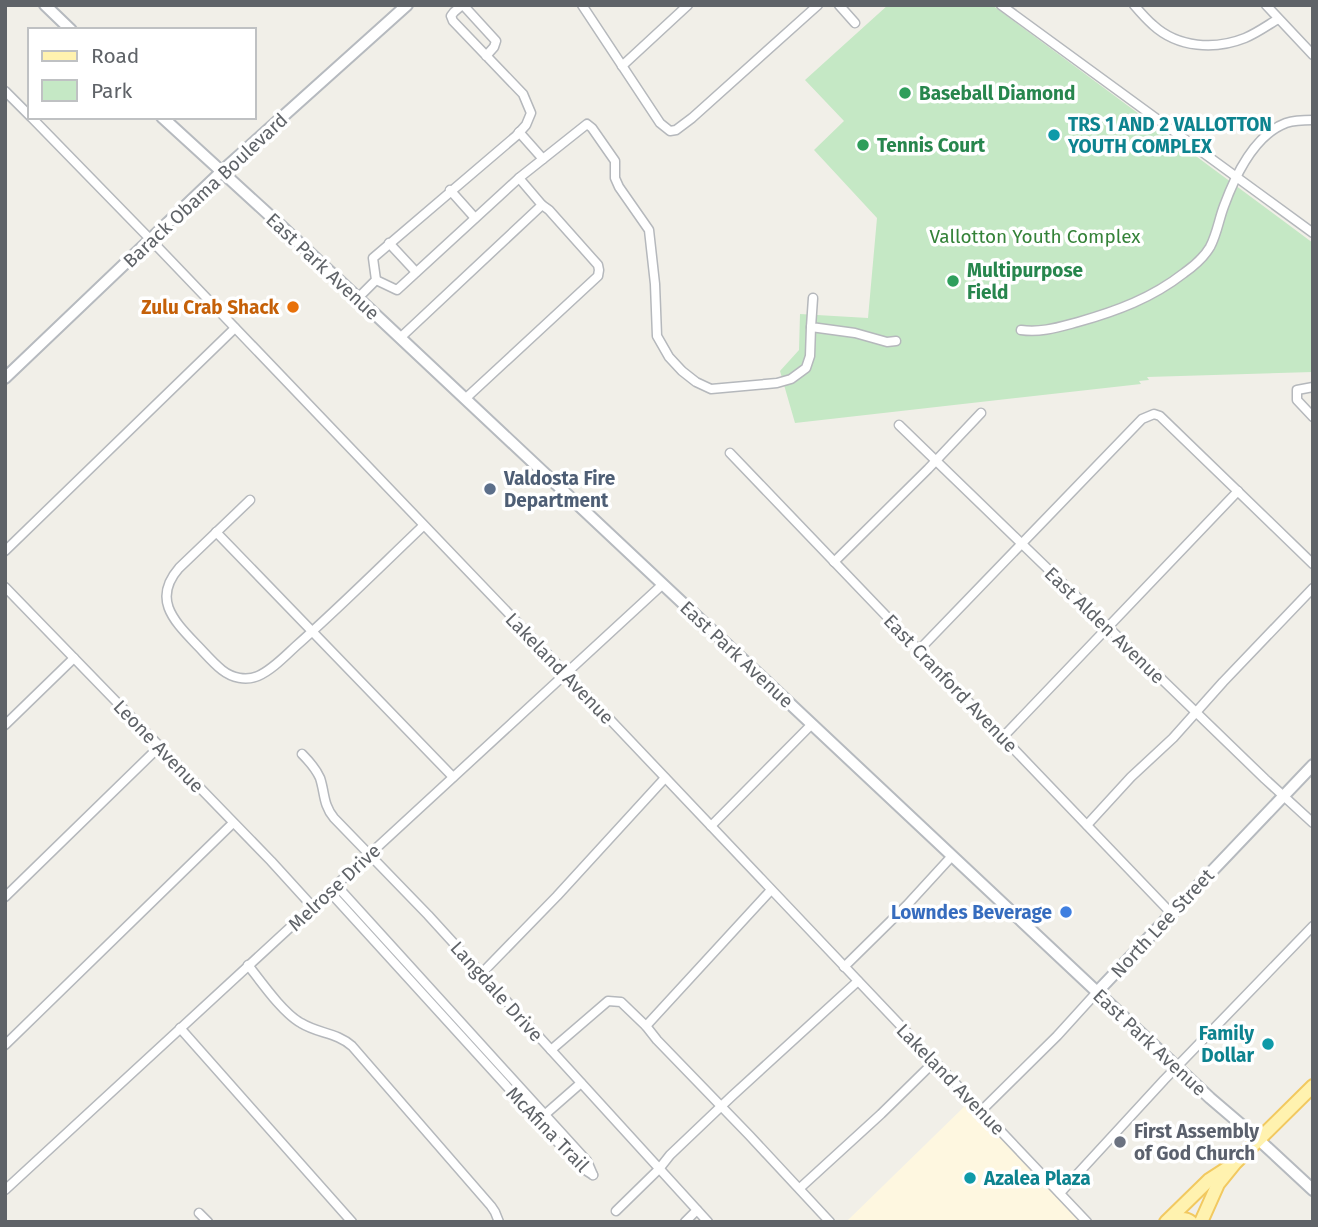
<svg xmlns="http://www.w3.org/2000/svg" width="1318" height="1227" font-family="'Fira Sans',sans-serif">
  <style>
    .commercial { fill: #fef7e0 }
    .green { fill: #c5e8c5 }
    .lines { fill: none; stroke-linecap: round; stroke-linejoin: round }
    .street-casing { stroke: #b5b8bc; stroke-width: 11 }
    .secondary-casing { stroke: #b6babf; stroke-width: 14 }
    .primary-casing { stroke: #f2c960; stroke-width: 16 }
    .street { stroke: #fff; stroke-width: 8 }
    .secondary { stroke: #fff; stroke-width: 10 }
    .primary { stroke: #fff2af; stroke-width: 12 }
    .leisure-dot { fill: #2e9e5b; stroke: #fff; stroke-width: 2.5 }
    .culture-dot { fill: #0f9aa8; stroke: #fff; stroke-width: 2.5 }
    .food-dot { fill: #e8710a; stroke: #fff; stroke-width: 2.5 }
    .service-dot { fill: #5c6f8a; stroke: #fff; stroke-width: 2.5 }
    .shop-dot { fill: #3f7fe0; stroke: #fff; stroke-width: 2.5 }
    .worship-dot { fill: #6b7280; stroke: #fff; stroke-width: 2.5 }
    .labels { text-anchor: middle; stroke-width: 7; stroke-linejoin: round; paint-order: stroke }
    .leisure-label { font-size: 19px; font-weight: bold; fill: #27864d; stroke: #fff; text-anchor: start }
    .culture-label { font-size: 19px; font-weight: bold; fill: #0d838f; stroke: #fff; text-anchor: start }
    .street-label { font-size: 19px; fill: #5f6368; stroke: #fff }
    .park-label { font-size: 19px; fill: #348238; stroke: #fff }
    .food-label { font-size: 19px; font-weight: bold; fill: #c56008; stroke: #fff; text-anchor: end }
    .service-label { font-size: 19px; font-weight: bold; fill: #4e5e75; stroke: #fff; text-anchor: start }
    .shop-label { font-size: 19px; font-weight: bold; fill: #366cbe; stroke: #fff; text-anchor: end }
    .worship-label { font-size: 19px; font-weight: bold; fill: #5b616d; stroke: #fff; text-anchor: start }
  </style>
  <rect width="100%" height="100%" fill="#f1efe8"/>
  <polygon class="commercial" points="969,1102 1082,1222 846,1222"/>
  <polygon class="green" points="888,5 992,5 1313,243 1313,372 1147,377 1149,380 1139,381 1141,384 795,423 780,371 799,350 800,314 868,318 877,218 814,150 844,121 805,80"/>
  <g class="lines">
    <g class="street-casing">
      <g id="street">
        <polyline points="582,5 660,123 670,131 676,130 692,118 818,5"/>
        <polyline points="839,5 855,23"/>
        <polyline points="1001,5 1313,233"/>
        <path d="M1134,5C1140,12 1146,19 1153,25C1178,48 1215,50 1245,38C1257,33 1268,25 1278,19"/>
        <polyline points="1266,5 1313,55"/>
        <polyline points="622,66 688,5"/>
        <polyline points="5,91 30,116"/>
        <polyline points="31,117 150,239 582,690 1087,1222"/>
        <polyline points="519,132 543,159"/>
        <polyline points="450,190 475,218"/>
        <polyline points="389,243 416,272"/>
        <polyline points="376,280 397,290 519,178"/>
        <polyline points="358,298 376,280 373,258 516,136 526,125 531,113 523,94 453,21 451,16 454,12 461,6 464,6 496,41 494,47 486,56"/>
        <polyline points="813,298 811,327 855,333 887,342 896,341"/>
        <path d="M1021,330C1041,333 1059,327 1078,322C1117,311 1152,298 1184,273C1194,266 1204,257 1210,247C1217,234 1219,219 1224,206C1235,176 1254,135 1286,123C1295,120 1304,120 1313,120"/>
        <polyline points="400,338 542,205 519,178 587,124 592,128 615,161 615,178 619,187 649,230 655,284 657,336 669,357 682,371 696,382 711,389 777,383 791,379 806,368 810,356 811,327"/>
        <polyline points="1313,387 1297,390 1297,400 1313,417"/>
        <polyline points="465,399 598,276 599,270 598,265 549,210 542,205"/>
        <polyline points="899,425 1265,779 1313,823"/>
        <polyline points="730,453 1171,913"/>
        <path d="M250,500L179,568C153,598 172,619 195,643C204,652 212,662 222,670C232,678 246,681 258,676C272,670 285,656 296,646C340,607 381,566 423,526"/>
        <polyline points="216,532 453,777"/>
        <polyline points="5,551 235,328"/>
        <polyline points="834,562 928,469 981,413"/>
        <polyline points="5,587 271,861 312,906"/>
        <polyline points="919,650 1142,419 1154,414 1160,416 1313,564"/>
        <polyline points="5,725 74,658"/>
        <polyline points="1003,737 1238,491"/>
        <path d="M302,754C309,761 316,769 320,778C325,793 323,805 334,818L428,915L708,1222"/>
        <polyline points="1087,825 1131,777 1173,738 1223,682 1313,588"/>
        <polyline points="711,826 812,724"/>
        <polyline points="336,885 587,1161 593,1175"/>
        <polyline points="329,891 563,1148 582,1168 593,1175"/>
        <polyline points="5,897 160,746"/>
        <path d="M248,965C262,983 283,1013 301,1023C319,1034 336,1032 352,1046L491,1206L495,1212L499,1222"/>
        <polyline points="844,967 908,904 952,856"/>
        <polyline points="481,974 557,896 665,778"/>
        <polyline points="646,1026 771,890"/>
        <polyline points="180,1028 352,1222"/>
        <polyline points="5,1045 233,823"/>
        <polyline points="551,1050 608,1001 621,1002 646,1026 657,1040 749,1135 830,1222"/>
        <polyline points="981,1111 1057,1036 1097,992"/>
        <polyline points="541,1118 581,1083"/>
        <polyline points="800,1188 881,1114 934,1062"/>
        <polyline points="5,1190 663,584"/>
        <polyline points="1060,1193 1164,1080 1313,926"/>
        <polyline points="616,1211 659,1169 670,1155 732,1096 858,981"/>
        <polyline points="199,1213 208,1222"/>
        <polyline points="685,1222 697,1210"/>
      </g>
    </g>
    <g class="secondary-casing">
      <g id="secondary">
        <polyline points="45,5 71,30"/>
        <polyline points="162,117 279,224 1210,1098 1258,1139 1313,1190"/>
        <polyline points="5,378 221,172 407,5"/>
        <polyline points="1097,992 1313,765"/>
      </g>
    </g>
    <g class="primary-casing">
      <g id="primary">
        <polyline points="1166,1222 1209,1180 1226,1169"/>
        <path d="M1168,1222C1175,1219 1185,1217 1191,1222"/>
        <polyline points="1201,1222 1218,1184 1235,1163 1313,1086"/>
      </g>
    </g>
    <use href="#street" class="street"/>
    <use href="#secondary" class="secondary"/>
    <use href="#primary" class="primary"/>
  </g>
  <g class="leisure-dot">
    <circle cx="905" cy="93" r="7"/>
    <circle cx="863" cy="145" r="7"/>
    <circle cx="953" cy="281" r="7"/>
  </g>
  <g class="culture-dot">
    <circle cx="1054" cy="135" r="7"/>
    <circle cx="1268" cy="1044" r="7"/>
    <circle cx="970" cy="1178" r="7"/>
  </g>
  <circle class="food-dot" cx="293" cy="307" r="7"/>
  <circle class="service-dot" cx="490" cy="489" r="7"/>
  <circle class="shop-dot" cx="1066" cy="912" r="7"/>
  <circle class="worship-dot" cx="1120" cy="1142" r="7"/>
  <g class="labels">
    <g class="leisure-label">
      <text x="919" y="100">Baseball Diamond</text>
      <text x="877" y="152">Tennis Court</text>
      <text x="967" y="277">Multipurpose<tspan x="967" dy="22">Field</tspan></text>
    </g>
    <g class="culture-label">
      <text x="1068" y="131">TRS 1 AND 2 VALLOTTON<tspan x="1068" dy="22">YOUTH COMPLEX</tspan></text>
      <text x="1254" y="1040" text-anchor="end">Family<tspan x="1254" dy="22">Dollar</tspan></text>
      <text x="984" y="1185">Azalea Plaza</text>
    </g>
    <g class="street-label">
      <text transform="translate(205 190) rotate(-43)" y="7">Barack Obama Boulevard</text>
      <text transform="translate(323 266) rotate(43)" y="7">East Park Avenue</text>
      <text transform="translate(1105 625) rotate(44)" y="7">East Alden Avenue</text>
      <text transform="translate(737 654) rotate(43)" y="7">East Park Avenue</text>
      <text transform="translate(560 668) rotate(46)" y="7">Lakeland Avenue</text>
      <text transform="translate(951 683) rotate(46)" y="7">East Cranford Avenue</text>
      <text transform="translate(159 746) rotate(46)" y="7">Leone Avenue</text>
      <text transform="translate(334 887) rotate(-43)" y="7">Melrose Drive</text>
      <text transform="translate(1162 923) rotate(-47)" y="7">North Lee Street</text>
      <text transform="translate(497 991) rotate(48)" y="7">Langdale Drive</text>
      <text transform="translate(1150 1042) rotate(43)" y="7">East Park Avenue</text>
      <text transform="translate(951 1079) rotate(46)" y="7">Lakeland Avenue</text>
      <text transform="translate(548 1129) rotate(46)" y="7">McAfina Trail</text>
    </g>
    <g class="park-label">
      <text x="1035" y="243">Vallotton Youth Complex</text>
    </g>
    <g class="food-label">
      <text x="279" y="314">Zulu Crab Shack</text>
    </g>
    <g class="service-label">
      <text x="504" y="485">Valdosta Fire<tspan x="504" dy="22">Department</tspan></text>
    </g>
    <g class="shop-label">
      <text x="1052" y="919">Lowndes Beverage</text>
    </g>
    <g class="worship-label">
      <text x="1134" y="1138">First Assembly<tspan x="1134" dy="22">of God Church</tspan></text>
    </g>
  </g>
  <rect width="1318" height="1227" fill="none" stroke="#5f6368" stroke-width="14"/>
  <rect x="28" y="28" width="228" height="91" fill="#ffffff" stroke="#bfc1c3" stroke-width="2"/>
  <rect x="42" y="51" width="35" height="10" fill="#fff2af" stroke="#bfc1c3" stroke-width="2"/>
  <text x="91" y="63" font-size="21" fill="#5f6368">Road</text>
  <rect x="42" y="80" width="35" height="21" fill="#c5e8c5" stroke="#bfc1c3" stroke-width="2"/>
  <text x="91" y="98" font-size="21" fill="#5f6368">Park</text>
</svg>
